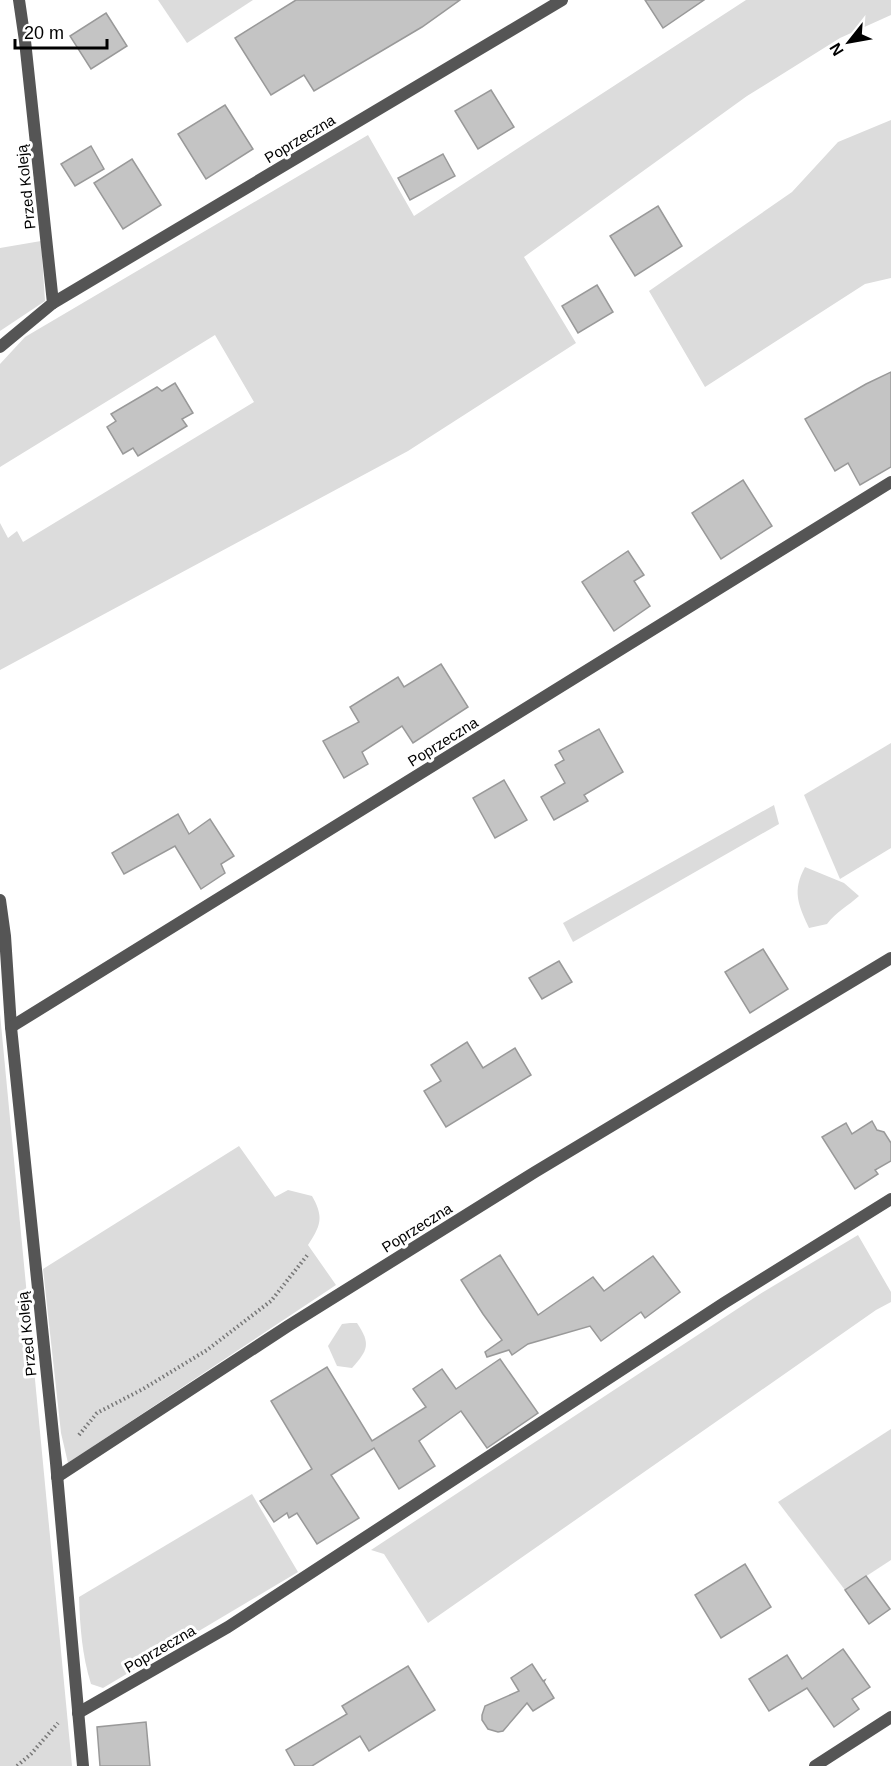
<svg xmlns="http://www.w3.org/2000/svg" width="891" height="1766" font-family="Helvetica,sans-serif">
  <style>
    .green { fill: #dcdcdc }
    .building { fill: #c4c4c4; stroke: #999; stroke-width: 1.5 }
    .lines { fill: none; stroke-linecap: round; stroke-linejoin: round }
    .path { stroke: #777; stroke-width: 4; stroke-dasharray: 1.5 3; stroke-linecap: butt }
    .minor { stroke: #555; stroke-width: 12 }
    .labels { text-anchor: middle; stroke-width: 6; stroke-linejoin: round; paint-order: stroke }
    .street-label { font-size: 15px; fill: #000; stroke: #fff }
  </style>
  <rect width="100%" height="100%" fill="#fff"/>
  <g class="green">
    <polygon points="158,0 253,0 187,43"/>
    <polygon points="746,0 891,0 891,15 840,38 747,96 524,257 576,343 408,451 0,670 0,523 8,538 17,531 23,542 254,402 215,335 0,467 0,364 25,337 368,135 414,216"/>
    <polygon points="891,120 891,278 865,284 705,387 649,291 792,192 838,142"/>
    <polygon points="41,241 45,301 0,331 0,248"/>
    <polygon points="891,743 891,848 840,879 804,795"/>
    <polygon points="774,805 779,824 573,942 563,923"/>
    <path d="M805,867L844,883L859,896C848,906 836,912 827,924L809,928C798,904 792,891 805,867Z"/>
    <polygon points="0,1014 72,1766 0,1766"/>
    <path d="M239,1146L275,1197L288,1190L312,1196C324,1217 321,1225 308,1245L336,1285L68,1463L61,1433L43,1269Z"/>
    <polygon points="858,1235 891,1292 891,1302 876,1310 428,1623 384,1554 371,1550 760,1294"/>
    <path d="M350,1323H357C371,1344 368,1350 352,1368L337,1366L328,1346L342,1324Z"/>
    <polygon points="891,1429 891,1560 845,1590 778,1502"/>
    <path d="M252,1494L298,1572L103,1688L91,1684C82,1655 80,1627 79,1597Z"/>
  </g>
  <g class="building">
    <polygon points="296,0 460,0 422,27 314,91 304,75 271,95 235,38"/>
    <polygon points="645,0 704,0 663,28"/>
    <polygon points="106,13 127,46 91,69 70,36"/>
    <polygon points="491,90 514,127 478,149 455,111"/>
    <polygon points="225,105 253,149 206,179 178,134"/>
    <polygon points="91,146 104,169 75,186 61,164"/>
    <polygon points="443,154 455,176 410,200 398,178"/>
    <polygon points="132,159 161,205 123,229 94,183"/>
    <polygon points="658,206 682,246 635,276 610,236"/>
    <polygon points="597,285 613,312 578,333 562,306"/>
    <polygon points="891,372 891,467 860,485 848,463 835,471 805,419 866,384"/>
    <polygon points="175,383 193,413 182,419 187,426 138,456 133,448 123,454 107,427 116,421 111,414 157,387 162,391"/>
    <polygon points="743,480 772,526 721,559 692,513"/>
    <polygon points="628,551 644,575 634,581 650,606 614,631 582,582"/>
    <polygon points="441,664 468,707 413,743 402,726 362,752 368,764 344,778 323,741 359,722 350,707 398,677 404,687"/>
    <polygon points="599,729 623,772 584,795 588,801 554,820 541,797 565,783 555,765 564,760 559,751"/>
    <polygon points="504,780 527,820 495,838 473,798"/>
    <polygon points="178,814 189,834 210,819 234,856 221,864 225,873 201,889 175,846 124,874 112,853"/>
    <polygon points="763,949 788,989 750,1013 725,972"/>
    <polygon points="559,961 572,982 542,999 529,978"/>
    <polygon points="467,1042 483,1068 515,1048 531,1075 446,1127 424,1091 441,1081 431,1065"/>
    <polygon points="872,1121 877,1130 884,1132 891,1143 891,1161 875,1170 878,1174 855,1189 822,1137 846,1123 852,1134"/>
    <polygon points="500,1255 538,1315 593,1277 604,1291 653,1256 680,1292 645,1318 641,1312 601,1341 590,1326 528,1344 512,1355 509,1350 487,1357 485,1352 502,1340 483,1314 461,1280"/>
    <polygon points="500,1359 538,1413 487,1448 461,1411 419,1441 435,1466 399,1489 374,1448 331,1475 359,1518 317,1544 297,1513 289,1518 287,1513 274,1522 260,1501 312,1469 271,1401 327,1367 372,1441 426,1407 413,1389 442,1369 456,1389"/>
    <polygon points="745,1564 771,1607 721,1638 695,1595"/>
    <polygon points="866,1576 890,1609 869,1624 845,1590"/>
    <polygon points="843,1649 870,1687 852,1699 859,1709 834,1727 807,1688 769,1711 749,1679 787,1655 802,1679"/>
    <polygon points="532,1664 543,1681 545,1680 544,1682 554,1698 533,1711 527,1703 503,1731 498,1732 488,1729 482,1720 482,1715 485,1706 519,1691 511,1678"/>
    <polygon points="408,1666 435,1710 369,1751 360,1736 312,1766 295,1766 286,1750 347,1714 342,1706"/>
    <polygon points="146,1722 150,1766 100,1766 97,1727"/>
  </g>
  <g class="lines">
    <g class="path">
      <polyline points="79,1435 97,1413 143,1389 207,1350 271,1301 309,1253"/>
      <polyline points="17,1766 31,1754 58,1723"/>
    </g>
    <g class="minor">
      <polyline points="53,303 562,0"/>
      <polyline points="0,347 53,303 25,41 19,0"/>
      <polyline points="0,900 5,936 11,1027 56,1463 83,1766"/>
      <polyline points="11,1027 891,482"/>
      <polyline points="57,1477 288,1326 535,1172 891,958"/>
      <polyline points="78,1713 228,1627 724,1303 891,1199"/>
      <polyline points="815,1766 891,1717"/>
    </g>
  </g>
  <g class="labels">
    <g class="street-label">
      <text transform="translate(300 139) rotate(-31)" y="5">Poprzeczna</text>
      <text transform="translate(26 187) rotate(-96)" y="5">Przed Koleją</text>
      <text transform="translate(443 742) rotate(-32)" y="5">Poprzeczna</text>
      <text transform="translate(417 1228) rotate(-32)" y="5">Poprzeczna</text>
      <text transform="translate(27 1334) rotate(-96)" y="5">Przed Koleją</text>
      <text transform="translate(160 1649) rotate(-30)" y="5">Poprzeczna</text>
    </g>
  </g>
  <g transform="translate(849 42) rotate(239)" stroke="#ffffff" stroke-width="4.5" paint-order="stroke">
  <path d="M0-4.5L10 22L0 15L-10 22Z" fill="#000000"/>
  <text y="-9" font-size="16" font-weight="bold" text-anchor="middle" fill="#000000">N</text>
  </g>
  <path d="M15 39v9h92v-9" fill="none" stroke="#000000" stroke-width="3"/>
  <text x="24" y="39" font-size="18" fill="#000000" stroke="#ffffff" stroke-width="4.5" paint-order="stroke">20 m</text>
</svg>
